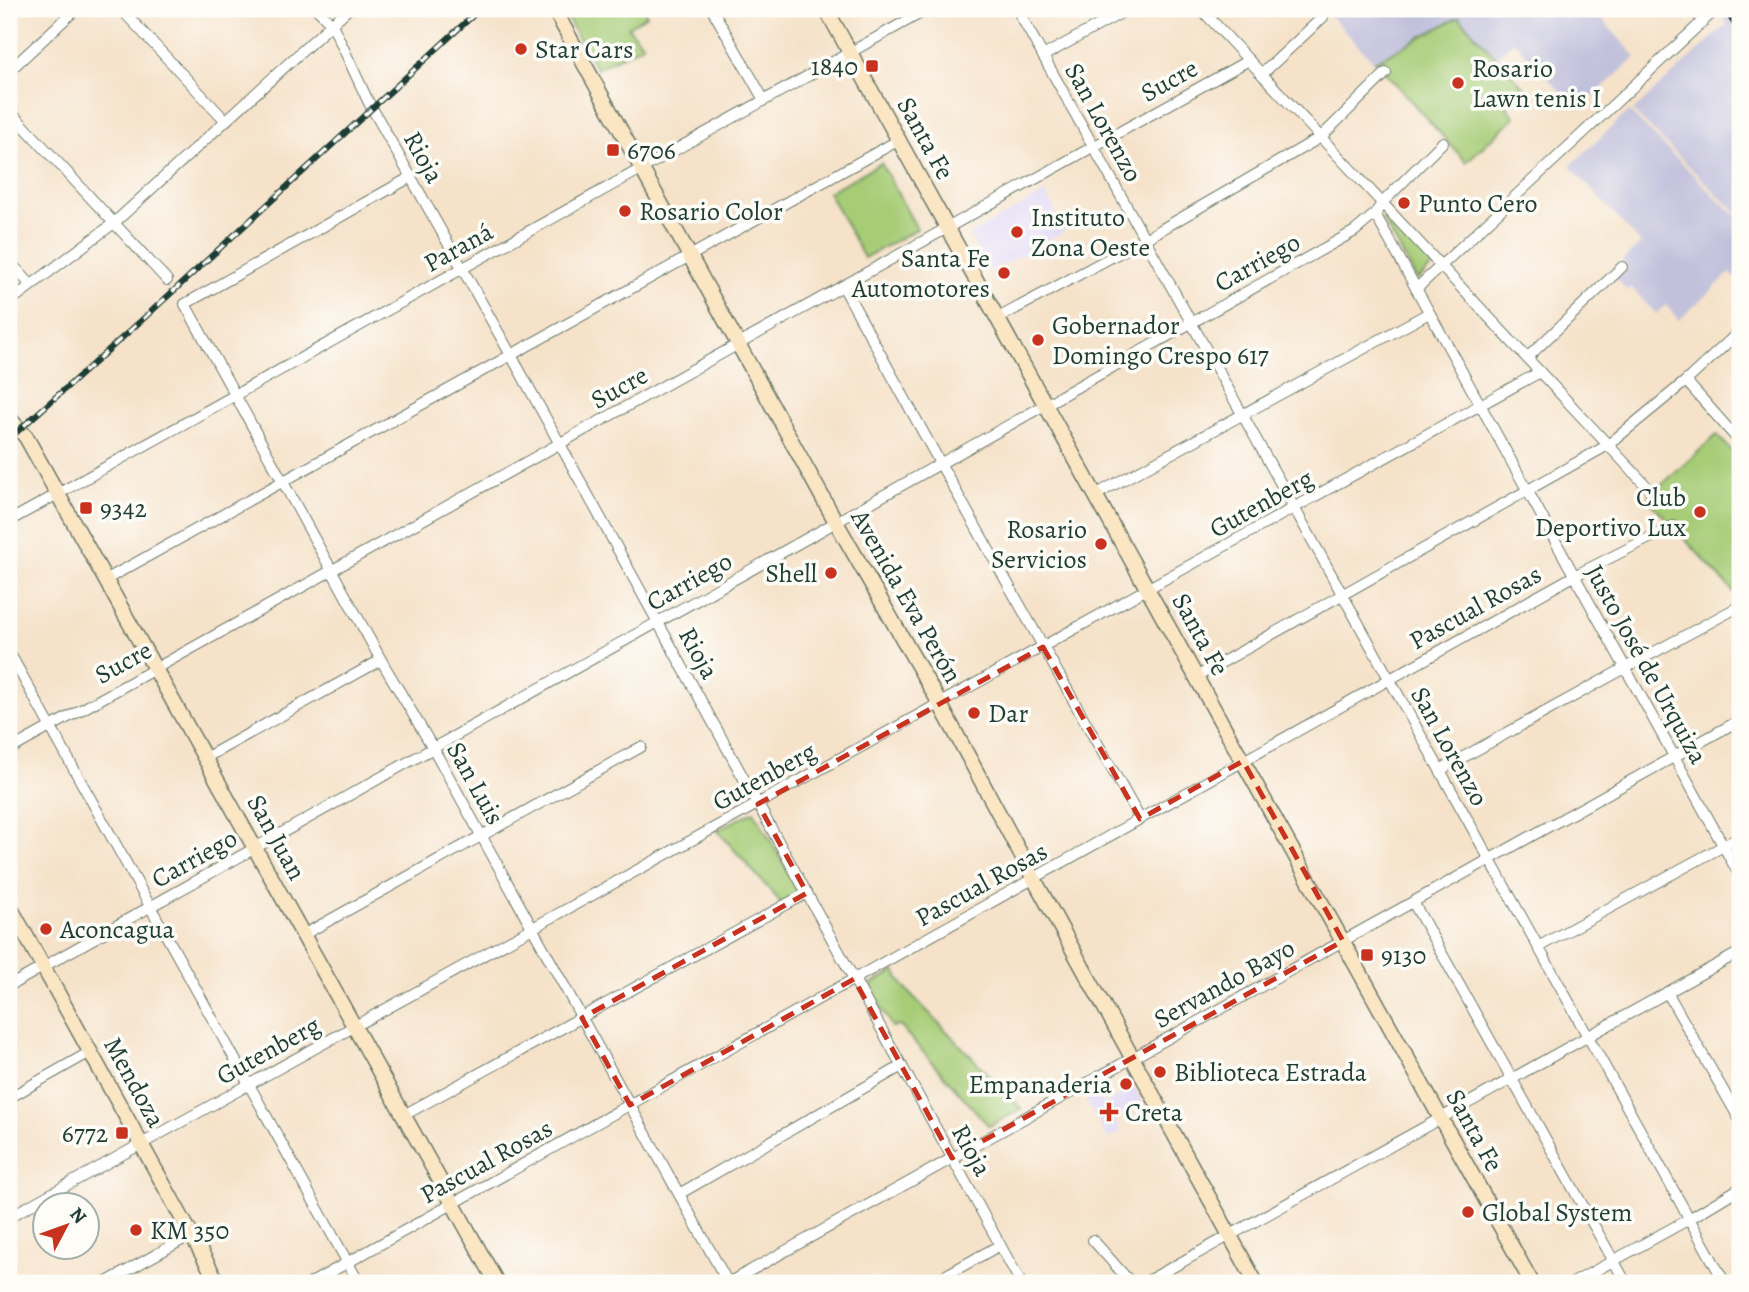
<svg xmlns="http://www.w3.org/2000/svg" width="1749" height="1292" font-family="Alegreya,serif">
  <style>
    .built { fill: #dcd5f6 }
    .industrial { fill: #c2c1dc }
    .green { fill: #a6cc76; stroke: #628455; stroke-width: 2 }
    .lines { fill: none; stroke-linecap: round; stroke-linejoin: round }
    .minor-casing { stroke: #6a7768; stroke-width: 12 }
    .secondary-casing { stroke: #6a7768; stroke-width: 17 }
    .minor { stroke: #fff; stroke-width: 10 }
    .secondary { stroke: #fbe6c4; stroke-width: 14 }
    .rail-casing { stroke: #1f3d34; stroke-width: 6 }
    .rail { stroke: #fdfcf7; stroke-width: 3.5; stroke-dasharray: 10; stroke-linecap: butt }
    .marked { fill: none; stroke: #c8321e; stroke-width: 5; stroke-dasharray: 14 9; stroke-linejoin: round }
    .poi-dot { fill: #c8321e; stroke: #fdfcf7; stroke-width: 2.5 }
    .labels { text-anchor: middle; stroke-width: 7; stroke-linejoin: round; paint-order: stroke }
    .poi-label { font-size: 26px; fill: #1f3d34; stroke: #fdfcf7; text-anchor: start }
    .street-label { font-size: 26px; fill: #1f3d34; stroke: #fdfcf7 }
  </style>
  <rect width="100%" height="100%" fill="#fdfcf7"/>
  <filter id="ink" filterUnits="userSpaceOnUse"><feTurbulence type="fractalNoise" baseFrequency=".0143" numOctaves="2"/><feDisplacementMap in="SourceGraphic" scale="14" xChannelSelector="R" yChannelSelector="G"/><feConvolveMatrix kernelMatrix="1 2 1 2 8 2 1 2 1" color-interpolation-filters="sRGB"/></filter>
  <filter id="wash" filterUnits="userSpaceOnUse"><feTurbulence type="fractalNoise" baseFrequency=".00686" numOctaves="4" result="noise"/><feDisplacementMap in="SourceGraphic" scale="28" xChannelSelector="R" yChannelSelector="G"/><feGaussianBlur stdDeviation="1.57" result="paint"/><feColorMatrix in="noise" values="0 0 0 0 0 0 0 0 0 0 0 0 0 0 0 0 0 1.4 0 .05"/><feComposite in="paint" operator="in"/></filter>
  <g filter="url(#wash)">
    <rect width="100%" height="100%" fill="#f5e2c9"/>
    <g class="built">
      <polygon points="1045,193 1066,230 990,272 969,235"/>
      <polygon points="1135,1088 1142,1102 1114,1118 1121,1132 1108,1139 1085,1099 1098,1092 1105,1104"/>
    </g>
    <g class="industrial">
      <polygon points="1324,9 1593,9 1636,57 1578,110 1514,41 1497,57 1460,17 1373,61"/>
      <polygon points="1717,9 1740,9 1740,214 1722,199 1633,111 1727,24"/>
      <polygon points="1629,111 1721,202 1740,217 1740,283 1730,273 1679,320 1666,305 1656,314 1631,287 1627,290 1615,278 1628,268 1622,261 1641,243 1570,166"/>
    </g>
    <g class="green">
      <polygon points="562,9 643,9 647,15 628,27 643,45 596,69"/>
      <polygon points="1459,17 1529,93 1506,106 1515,117 1466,162 1375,61"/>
      <polygon points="881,163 917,229 864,258 828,192"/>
      <polygon points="1386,215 1432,263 1432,267 1419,279 1417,280 1383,220 1384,216"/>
      <polygon points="1717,435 1740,460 1740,599 1647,498"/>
      <polygon points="754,811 800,893 782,904 717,830"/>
      <polygon points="895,971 904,987 1022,1109 989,1126 900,1026 892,1027 869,985"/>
    </g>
  </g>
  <g filter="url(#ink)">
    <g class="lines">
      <g class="minor-casing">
        <g id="minor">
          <polyline points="121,9 225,120"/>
          <polyline points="317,9 332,24 368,101 511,355 1021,1283"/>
          <polyline points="712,9 764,100"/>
          <polyline points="1017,9 1725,1283"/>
          <polyline points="1201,9 1652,492"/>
          <polyline points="1694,9 1703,22"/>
          <polyline points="1043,56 1128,9"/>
          <polyline points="9,71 76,9"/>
          <polyline points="1262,74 1323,17"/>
          <polyline points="9,110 167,280"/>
          <polyline points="411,177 185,304 381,660 433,748 728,1283"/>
          <polyline points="1375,214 1740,876"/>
          <polyline points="9,261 31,285"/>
          <polyline points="843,286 940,463 1140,819"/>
          <polyline points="1416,289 1716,9"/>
          <polyline points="9,302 114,223 348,9"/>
          <polyline points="998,318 1145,239 1321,137 1386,73"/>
          <polyline points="1527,358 1622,267"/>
          <polyline points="1686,381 1740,442"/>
          <polyline points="1095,495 1429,313"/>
          <polyline points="9,521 928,9"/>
          <polyline points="105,580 899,140"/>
          <polyline points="9,652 359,1283"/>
          <polyline points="1196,677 1608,445 1686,381 1740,331"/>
          <polyline points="9,750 1249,60"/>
          <polyline points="205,758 381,660"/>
          <polyline points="1440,770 1625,668 1740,606"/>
          <polyline points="1413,902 1626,1283"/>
          <polyline points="303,935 641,747"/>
          <polyline points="1538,947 1740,837"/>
          <polyline points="9,986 1355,231 1375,214 1382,203 1443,142"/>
          <polyline points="1667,992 1740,1120"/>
          <polyline points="9,1098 90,1052"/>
          <polyline points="404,1115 807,893"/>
          <polyline points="679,1194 902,1066"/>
          <polyline points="9,1217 1540,372"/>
          <polyline points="1093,1240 1131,1283"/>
          <polyline points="105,1283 191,1235"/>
          <polyline points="311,1283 1574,576 1673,526"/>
          <polyline points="728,1283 1740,720"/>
          <polyline points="932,1283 1000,1245"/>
          <polyline points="1144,1283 1740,952"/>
          <polyline points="1573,1283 1689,1219 1740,1188"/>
        </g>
      </g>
      <g class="secondary-casing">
        <g id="secondary">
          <polyline points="554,9 836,522 940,704 1034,879 1256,1283"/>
          <polyline points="826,9 1532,1283"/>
          <polyline points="9,418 26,437 497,1283"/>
          <polyline points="9,905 218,1283"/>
        </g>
      </g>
      <use href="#minor" class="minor"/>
      <use href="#secondary" class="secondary"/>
      <g class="rail-casing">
        <g id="rail">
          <polyline points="1725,9 1740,32"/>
          <polyline points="9,439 143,319 480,9"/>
        </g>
      </g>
      <use href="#rail" class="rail"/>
    </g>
  </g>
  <path class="marked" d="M1043,647L1140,819L1243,761L1343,941L952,1158L854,979L630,1105L582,1018L807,893L758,804Z"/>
  <g class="poi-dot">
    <circle cx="521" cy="49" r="7"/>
    <rect x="865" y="59" width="14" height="14" rx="3.5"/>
    <circle cx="1458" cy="83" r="7"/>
    <rect x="606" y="143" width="14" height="14" rx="3.5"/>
    <circle cx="1404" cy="203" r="7"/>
    <circle cx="625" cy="211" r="7"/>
    <circle cx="1017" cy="232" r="7"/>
    <circle cx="1004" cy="273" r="7"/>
    <circle cx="1038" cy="340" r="7"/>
    <rect x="79" y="501" width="14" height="14" rx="3.5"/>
    <circle cx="1700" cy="512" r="7"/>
    <circle cx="1101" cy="544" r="7"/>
    <circle cx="831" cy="573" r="7"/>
    <circle cx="974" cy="713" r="7"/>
    <circle cx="46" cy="929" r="7"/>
    <rect x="1360" y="948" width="14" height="14" rx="3.5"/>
    <circle cx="1160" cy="1072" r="7"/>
    <circle cx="1126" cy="1084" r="7"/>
    <path d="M1105.5 1101.5h7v7h7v7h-7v7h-7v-7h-7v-7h7z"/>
    <rect x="115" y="1126" width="14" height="14" rx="3.5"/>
    <circle cx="1468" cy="1212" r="7"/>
    <circle cx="136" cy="1230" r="7"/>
  </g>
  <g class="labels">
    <g class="poi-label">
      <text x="535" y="58">Star Cars</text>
      <text x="858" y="75" text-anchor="end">1840</text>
      <text x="1472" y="77">Rosario<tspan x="1472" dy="30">Lawn tenis I</tspan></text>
      <text x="627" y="159">6706</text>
      <text x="1418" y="212">Punto Cero</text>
      <text x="639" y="220">Rosario Color</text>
      <text x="1031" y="226">Instituto<tspan x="1031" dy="30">Zona Oeste</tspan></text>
      <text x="990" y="267" text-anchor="end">Santa Fe<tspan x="990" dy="30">Automotores</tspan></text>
      <text x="1052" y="334">Gobernador<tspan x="1052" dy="30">Domingo Crespo 617</tspan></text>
      <text x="1686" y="506" text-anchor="end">Club<tspan x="1686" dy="30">Deportivo Lux</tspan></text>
      <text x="100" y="517">9342</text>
      <text x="1087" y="538" text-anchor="end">Rosario<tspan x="1087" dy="30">Servicios</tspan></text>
      <text x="817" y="582" text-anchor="end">Shell</text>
      <text x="988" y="722">Dar</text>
      <text x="60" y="938">Aconcagua</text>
      <text x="1381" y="964">9130</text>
      <text x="1174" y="1081">Biblioteca Estrada</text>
      <text x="1112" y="1093" text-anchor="end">Empanaderia</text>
      <text x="1125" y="1121">Creta</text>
      <text x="108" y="1142" text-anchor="end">6772</text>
      <text x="1482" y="1221">Global System</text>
      <text x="150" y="1239">KM 350</text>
    </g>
    <g class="street-label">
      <text transform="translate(1169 80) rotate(-29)" y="9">Sucre</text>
      <text transform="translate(1104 122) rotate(61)" y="9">San Lorenzo</text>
      <text transform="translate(926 138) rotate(61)" y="9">Santa Fe</text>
      <text transform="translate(424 157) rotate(61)" y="9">Rioja</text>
      <text transform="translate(458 247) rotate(-29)" y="9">Paraná</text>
      <text transform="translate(1257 262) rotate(-29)" y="9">Carriego</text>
      <text transform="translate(619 387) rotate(-29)" y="9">Sucre</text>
      <text transform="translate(1261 503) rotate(-29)" y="9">Gutenberg</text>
      <text transform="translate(689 581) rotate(-29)" y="9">Carriego</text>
      <text transform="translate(907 596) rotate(60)" y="9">Avenida Eva Perón</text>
      <text transform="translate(1475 607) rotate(-29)" y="9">Pascual Rosas</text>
      <text transform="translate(1201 634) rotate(61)" y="9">Santa Fe</text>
      <text transform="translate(699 653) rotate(61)" y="9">Rioja</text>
      <text transform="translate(123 662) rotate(-29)" y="9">Sucre</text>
      <text transform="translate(1647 664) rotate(61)" y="9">Justo José de Urquiza</text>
      <text transform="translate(1450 746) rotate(61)" y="9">San Lorenzo</text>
      <text transform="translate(764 776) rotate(-29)" y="9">Gutenberg</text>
      <text transform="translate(476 783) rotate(61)" y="9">San Luis</text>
      <text transform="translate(277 837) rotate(61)" y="9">San Juan</text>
      <text transform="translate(194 858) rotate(-29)" y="9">Carriego</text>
      <text transform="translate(981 884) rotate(-29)" y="9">Pascual Rosas</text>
      <text transform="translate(1224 983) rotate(-29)" y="9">Servando Bayo</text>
      <text transform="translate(268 1050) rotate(-29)" y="9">Gutenberg</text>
      <text transform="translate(135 1082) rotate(61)" y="9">Mendoza</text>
      <text transform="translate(1475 1130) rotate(61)" y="9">Santa Fe</text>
      <text transform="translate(972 1150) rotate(61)" y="9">Rioja</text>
      <text transform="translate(486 1161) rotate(-29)" y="9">Pascual Rosas</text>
    </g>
  </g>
  <rect width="1749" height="1292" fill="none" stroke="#fdfcf7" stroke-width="35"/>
  <g transform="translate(66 1226) rotate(49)"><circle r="33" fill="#fdfcf7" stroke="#a4b0a9" stroke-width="2"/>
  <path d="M0-5L12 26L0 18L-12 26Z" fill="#c8321e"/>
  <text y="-10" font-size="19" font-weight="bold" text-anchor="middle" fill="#1f3d34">N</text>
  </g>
</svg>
